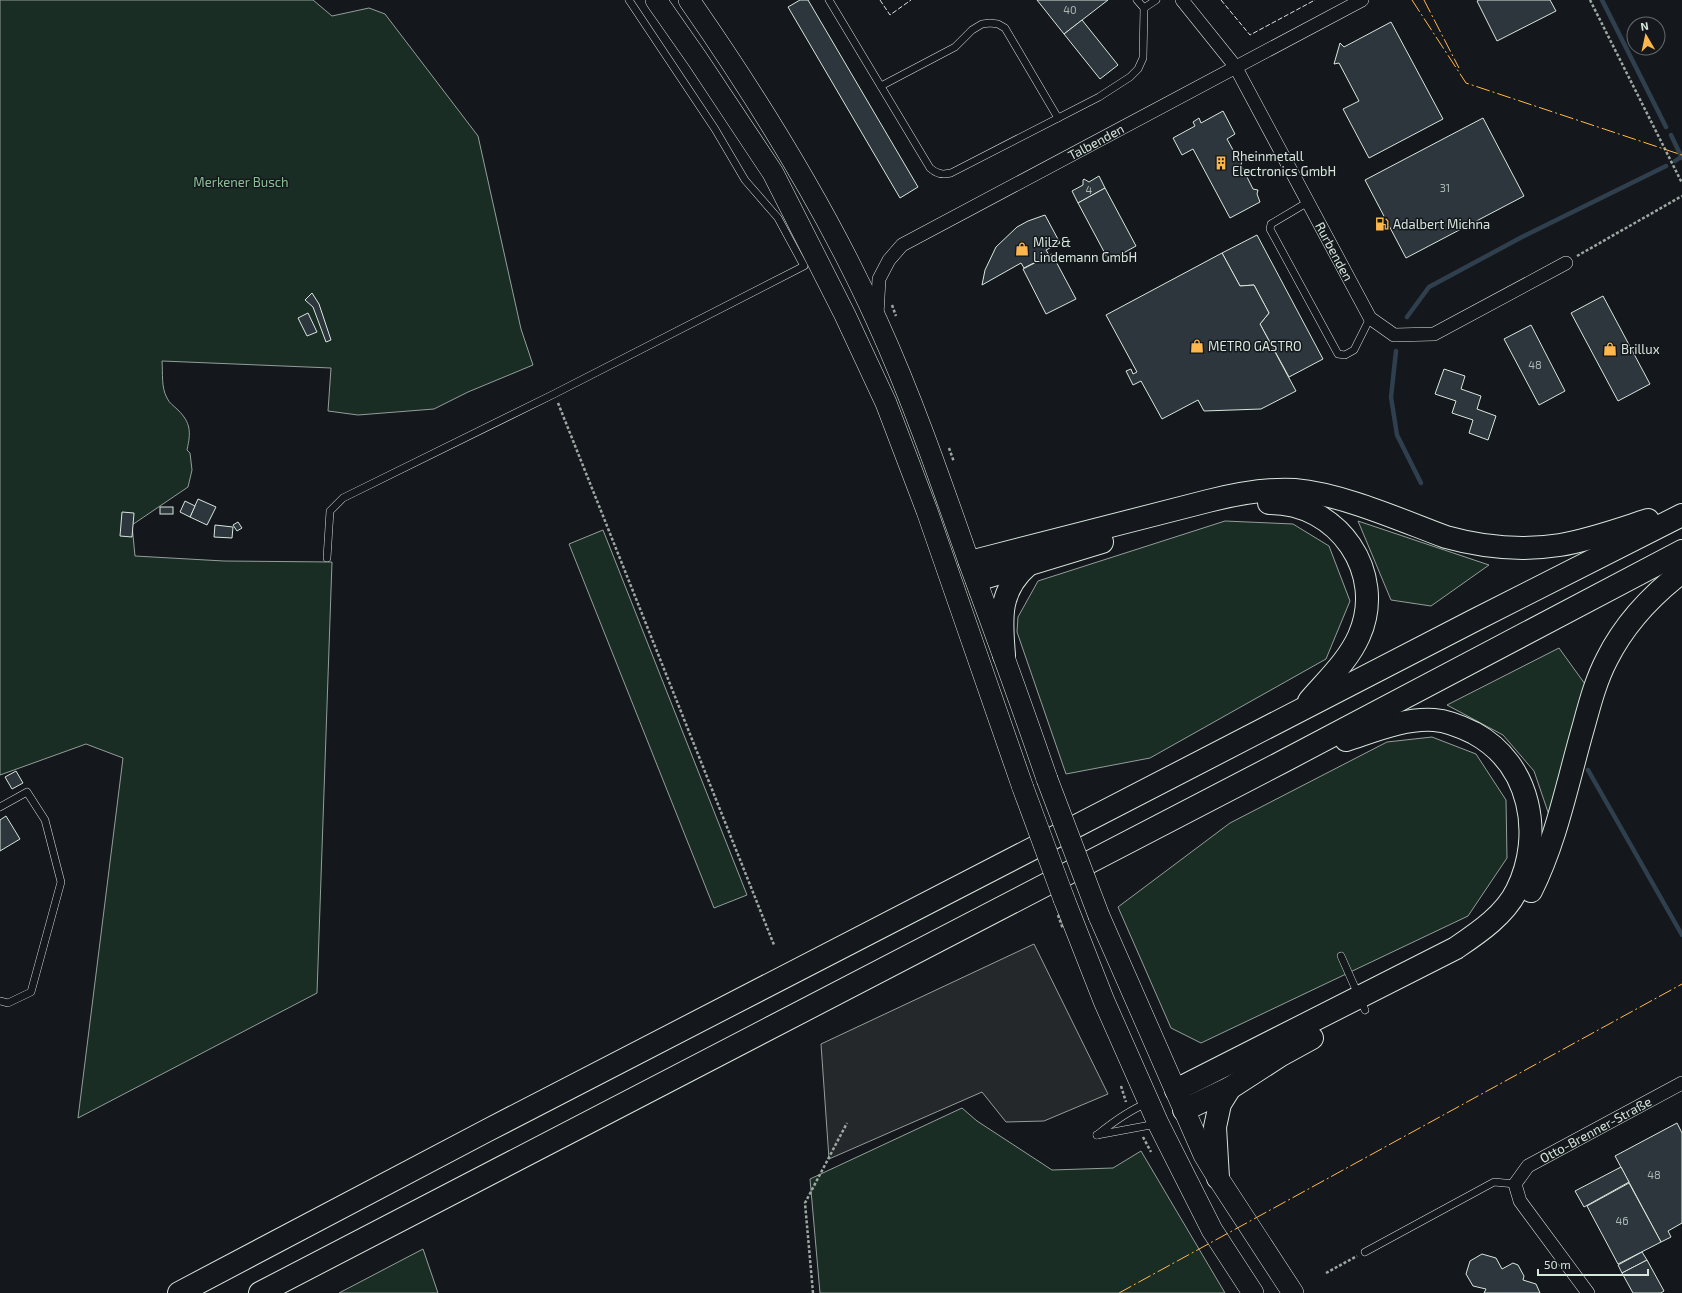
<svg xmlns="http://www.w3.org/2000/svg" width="1682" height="1293" font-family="'Exo 2',sans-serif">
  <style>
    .green { fill: #1a2d24; stroke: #939e99 }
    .parking { fill: #24282b; stroke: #939e99 }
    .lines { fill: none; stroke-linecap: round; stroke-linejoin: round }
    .stream { stroke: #2f3f4d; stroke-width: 4.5 }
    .building { fill: #2c363c; stroke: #d8e6dc }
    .lane-casing { stroke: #d8e6dc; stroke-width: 8 }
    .street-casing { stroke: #d8e6dc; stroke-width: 14 }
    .primary-casing { stroke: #d8e6dc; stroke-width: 22 }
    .highway-casing { stroke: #d8e6dc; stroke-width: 24 }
    .path { stroke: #9da8a2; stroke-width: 2.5; stroke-dasharray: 3 2; stroke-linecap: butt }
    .lane { stroke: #14181c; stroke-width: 7 }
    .street { stroke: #14181c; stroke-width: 13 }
    .primary { stroke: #14181c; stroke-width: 21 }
    .highway { stroke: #14181c; stroke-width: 22 }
    .primary-bridge-casing { stroke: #d8e6dc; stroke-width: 22; stroke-linecap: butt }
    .path-bridge { stroke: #9da8a2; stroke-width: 2.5; stroke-dasharray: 3 2; stroke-linecap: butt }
    .primary-bridge { stroke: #14181c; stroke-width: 21 }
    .fence { stroke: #d8e6dc; stroke-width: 1; stroke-dasharray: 5 2; stroke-linecap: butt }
    .power { stroke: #ffb74d; stroke-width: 1; stroke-dasharray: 14 3 2 3; stroke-linecap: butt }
    .labels { text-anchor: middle; stroke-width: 3; stroke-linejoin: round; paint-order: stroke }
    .number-label { font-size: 11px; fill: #adbab4 }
    .street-label { font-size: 13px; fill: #d8e6dc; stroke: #14181c }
    .poi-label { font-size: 13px; fill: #d8e6dc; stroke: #14181c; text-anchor: start }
    .park-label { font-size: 13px; fill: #8ac095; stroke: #14181c }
  </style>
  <rect width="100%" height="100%" fill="#14181c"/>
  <g class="green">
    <path d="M0,0H313L332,16L369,8L385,14L478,136L521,329L533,365L468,392L434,409L358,415L328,411L331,368L162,361C163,374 161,387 167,398C169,403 174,406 178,410C191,423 191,432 187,450L190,453L192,470L188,487L132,525L135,556L224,561L332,562L317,993L78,1118L123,758L86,744L0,775Z"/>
    <polygon points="1225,521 1293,524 1329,546 1350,601 1326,659 1150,758 1066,774 1017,632 1018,617 1038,581"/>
    <polygon points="1358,521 1489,565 1431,606 1391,600"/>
    <polygon points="603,530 747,895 714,908 569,544"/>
    <polygon points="1559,648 1585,684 1550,818 1534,771 1503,735 1447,705"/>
    <polygon points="1432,737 1476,754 1506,800 1507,858 1468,916 1201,1043 1171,1028 1118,907 1230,823 1387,742"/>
    <polygon points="962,1108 977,1121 1052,1170 1113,1168 1141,1151 1225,1293 820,1293 810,1179"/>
    <polygon points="423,1249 438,1293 339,1293"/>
  </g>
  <polygon class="parking" points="1034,944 1108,1094 1044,1121 1006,1122 982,1092 829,1159 821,1044"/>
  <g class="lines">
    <g class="stream">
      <polyline points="1602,0 1666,127"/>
      <polyline points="1671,135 1682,158"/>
      <polyline points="1675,161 1681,157"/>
      <polyline points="1407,317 1429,287 1522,237 1666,166"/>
      <polyline points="1396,351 1391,397 1397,435 1421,483"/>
      <polyline points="1588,770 1682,935"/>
    </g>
  </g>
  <g class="building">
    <polygon points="800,0 808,0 918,187 900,198 788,7"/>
    <polygon points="1037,0 1108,0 1064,34"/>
    <polygon points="1479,0 1550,0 1556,11 1497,41 1477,1"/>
    <polygon points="1082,20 1118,65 1100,79 1064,34"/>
    <polygon points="1391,22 1443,119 1369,158 1343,109 1359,101 1339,63 1334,64 1340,43 1344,47"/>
    <polygon points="1223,111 1235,134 1227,139 1238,159 1242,161 1241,165 1253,189 1258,190 1257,194 1260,202 1230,218 1193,149 1182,155 1173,138 1195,126 1193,122 1199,118 1201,123"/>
    <polygon points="1483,118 1524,196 1406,258 1365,180"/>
    <polygon points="1099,176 1105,188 1078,203 1072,191 1083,185 1083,180 1084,179 1089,182"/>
    <polygon points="1105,188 1136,246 1109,261 1078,203"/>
    <polygon points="1045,215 1060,243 1046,250 1049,255 1024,268 1021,263 982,285 985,270 996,247 1017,227 1028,221"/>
    <polygon points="1257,235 1323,359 1289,377 1260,324 1269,313 1254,285 1240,286 1222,253"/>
    <polygon points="1222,253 1240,286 1254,285 1269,313 1260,324 1296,391 1261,409 1204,411 1198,400 1162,419 1141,381 1133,385 1126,371 1131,369 1133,374 1137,372 1106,315"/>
    <polygon points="1052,254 1076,299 1046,314 1023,269"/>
    <polygon points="312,293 319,304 331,340 326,342 313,307 305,300"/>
    <polygon points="1603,296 1650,384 1618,401 1571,313"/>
    <polygon points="308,313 317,332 307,336 298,318"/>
    <polygon points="1531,325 1565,391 1539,405 1504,339"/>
    <polygon points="1444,369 1465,376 1461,389 1481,396 1477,409 1496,416 1488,440 1469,433 1473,420 1452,413 1456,401 1435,394"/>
    <polygon points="198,499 216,507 207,525 190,517"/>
    <polygon points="185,501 195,506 190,517 180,512"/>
    <rect x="160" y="507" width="13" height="7"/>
    <polygon points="122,512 134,513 132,537 120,536"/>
    <polygon points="238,522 242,528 237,531 233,525"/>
    <polygon points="215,525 233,527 232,538 214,537"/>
    <polygon points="16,771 23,783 12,789 5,777"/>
    <polygon points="6,816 20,839 0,851 0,820"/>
    <polygon points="1677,1123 1682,1133 1682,1223 1668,1231 1671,1237 1661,1242 1615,1156"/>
    <polygon points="1621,1167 1629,1182 1584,1207 1575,1191"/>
    <polygon points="1629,1183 1661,1242 1618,1264 1587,1206"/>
    <polygon points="1642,1252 1647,1260 1622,1273 1618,1265"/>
    <polygon points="1482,1254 1496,1258 1502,1269 1513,1263 1518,1265 1524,1276 1523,1280 1536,1284 1540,1293 1484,1293 1486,1289 1473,1286 1466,1274 1470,1261"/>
    <polygon points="1647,1260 1664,1291 1661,1293 1633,1293 1622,1273"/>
  </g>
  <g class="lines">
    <g class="lane-casing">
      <g id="lane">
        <path d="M829,0L930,168C937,174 942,175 951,173L1099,97L1130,77L1138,69L1143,58L1144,8L1137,0"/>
        <polyline points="1144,8 1156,0"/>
        <polyline points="881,86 955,47 972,30 982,24 990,23 998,24 1005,28 1058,118"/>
        <polyline points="1308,202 1271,224 1270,229 1338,354 1345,355 1354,350 1370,318"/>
        <polyline points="327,558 330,511 343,498 554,394 804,266 778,218 745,180 715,129 629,0"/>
        <polyline points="0,807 27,792 45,820 61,882 31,992 8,1003 0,1001"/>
        <polyline points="1341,956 1365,1010"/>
        <polyline points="1097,1135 1156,1124"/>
        <path d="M1097,1135C1113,1122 1128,1111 1147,1103"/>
        <polyline points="1365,1252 1494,1182 1515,1184"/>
      </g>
    </g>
    <g class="street-casing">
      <g id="street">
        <path id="s1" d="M1182,0L1235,66L1370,318L1394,335L1434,334L1566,263"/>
        <path id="s2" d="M877,315L879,279L889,260L902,245L1362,0"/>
        <path id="s3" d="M1588,1293L1520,1201L1515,1184L1528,1166L1682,1083"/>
      </g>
    </g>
    <g class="primary-casing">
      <g id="primary">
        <polyline points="656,0 698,60 773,173 845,315 886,403 927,511 1023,788"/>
        <path d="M689,0C760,102 826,208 877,321C912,398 940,479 968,559C995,632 1022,706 1047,779"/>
        <polyline points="1064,899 1104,1001 1158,1123 1212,1230 1253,1293"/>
        <polyline points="1099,916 1204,1155 1218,1178 1293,1293"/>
      </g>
    </g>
    <g class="highway-casing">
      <g id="highway">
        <path d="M1269,503C1338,502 1387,573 1359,636C1348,661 1326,681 1309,701"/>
        <path d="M970,562L1208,501C1236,494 1266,488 1295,490C1342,494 1400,520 1446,537C1482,547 1522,551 1560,545C1590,540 1620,529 1648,520"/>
        <polyline points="977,580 1102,542"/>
        <path d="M1004,655C1001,619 998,591 1028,565"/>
        <path d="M1531,891C1557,839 1568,780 1584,725C1590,703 1596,680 1607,659C1624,625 1652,595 1682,572"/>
        <path d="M1176,1090L1456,948C1478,933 1505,915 1517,890C1544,835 1531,764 1474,733C1462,727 1449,721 1434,720C1404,718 1374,731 1346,740"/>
        <polyline points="1184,1110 1230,1088 1281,1055 1312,1038"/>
        <polyline points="1218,1178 1215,1127 1220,1104 1230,1088"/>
        <polyline points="179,1293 488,1130 1473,621 1682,515"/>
        <polyline points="260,1293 1284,761 1682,551"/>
      </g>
    </g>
    <g class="path">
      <polyline points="1590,0 1682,183"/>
      <polyline points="1577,256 1682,196"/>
      <polyline points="892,305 896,316"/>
      <polyline points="558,403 774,945"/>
      <polyline points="949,448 954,462"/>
      <polyline points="1121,1086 1126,1102"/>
      <polyline points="1143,1137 1151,1152"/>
      <polyline points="1326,1273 1357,1256"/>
      <polyline points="813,1293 805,1203 847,1123"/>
    </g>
    <use href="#lane" class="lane"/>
    <use href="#street" class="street"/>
    <use href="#primary" class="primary"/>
    <use href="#highway" class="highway"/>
    <g class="primary-bridge-casing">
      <g id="primary-bridge">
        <polyline points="1047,779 1099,916"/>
        <polyline points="1023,788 1064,899"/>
      </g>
    </g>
    <polyline class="path-bridge" points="1058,915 1063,929"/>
    <use href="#primary-bridge" class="primary-bridge"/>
    <g class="fence">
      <polyline points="880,0 890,15 911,0"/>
      <polyline points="1221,0 1250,35 1315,0"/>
    </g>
    <g class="power">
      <polyline points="1412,0 1466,83 1682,155"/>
      <polyline points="1424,0 1459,68"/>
      <polyline points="1119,1293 1682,984"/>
    </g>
  </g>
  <defs>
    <g id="building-bare" transform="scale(1.08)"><path d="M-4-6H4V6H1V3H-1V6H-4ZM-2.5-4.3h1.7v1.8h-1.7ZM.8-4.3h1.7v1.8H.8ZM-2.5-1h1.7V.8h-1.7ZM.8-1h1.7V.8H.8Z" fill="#ffb74d" stroke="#14181c" stroke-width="2.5" paint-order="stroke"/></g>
    <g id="fuel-bare" transform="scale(1.08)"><path d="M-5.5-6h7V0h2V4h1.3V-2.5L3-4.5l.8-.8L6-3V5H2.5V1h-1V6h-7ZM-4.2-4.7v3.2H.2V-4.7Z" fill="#ffb74d" stroke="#14181c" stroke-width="2.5" paint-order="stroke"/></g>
    <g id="shop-bare" transform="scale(1.08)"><path d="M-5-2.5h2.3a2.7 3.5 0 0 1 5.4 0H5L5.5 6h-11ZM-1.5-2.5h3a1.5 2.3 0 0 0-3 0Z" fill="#ffb74d" stroke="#14181c" stroke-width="2.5" paint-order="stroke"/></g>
  </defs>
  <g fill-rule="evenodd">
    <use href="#building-bare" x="1221" y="163"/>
    <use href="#fuel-bare" x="1382" y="224"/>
    <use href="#shop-bare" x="1022" y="249"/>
    <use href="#shop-bare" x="1197" y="346"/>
    <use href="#shop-bare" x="1610" y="349"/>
  </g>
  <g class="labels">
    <g class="number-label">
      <text x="1070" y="14">40</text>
      <text x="1445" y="192">31</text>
      <text x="1089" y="194">4</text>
      <text x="1535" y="369">48</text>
      <text x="1654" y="1179">48</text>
      <text x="1622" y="1225">46</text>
    </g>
    <g class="street-label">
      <text dy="5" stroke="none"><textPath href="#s2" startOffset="297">Talbenden</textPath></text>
      <text dy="5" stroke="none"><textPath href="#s1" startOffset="295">Rurbenden</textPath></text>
      <text dy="5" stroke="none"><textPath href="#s3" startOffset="231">Otto-Brenner-Straße</textPath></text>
    </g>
    <g class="poi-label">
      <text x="1232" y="161">Rheinmetall<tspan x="1232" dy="15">Electronics GmbH</tspan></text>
      <text x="1393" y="229">Adalbert Michna</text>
      <text x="1033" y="247">Milz &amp;<tspan x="1033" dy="15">Lindemann GmbH</tspan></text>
      <text x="1208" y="351">METRO GASTRO</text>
      <text x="1621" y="354">Brillux</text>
    </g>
    <g class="park-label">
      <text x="241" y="187">Merkener Busch</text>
    </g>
  </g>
  <g transform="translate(1646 36) rotate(351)"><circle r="19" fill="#14181c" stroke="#626a69"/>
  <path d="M0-3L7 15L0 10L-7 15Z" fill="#ffb74d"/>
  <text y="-6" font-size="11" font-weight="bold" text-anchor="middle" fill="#d8e6dc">N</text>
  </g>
  <path d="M1538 1269v6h110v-6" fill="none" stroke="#d8e6dc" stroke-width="2"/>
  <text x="1544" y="1269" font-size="12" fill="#d8e6dc" stroke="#14181c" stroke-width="3" paint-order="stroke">50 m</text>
</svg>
